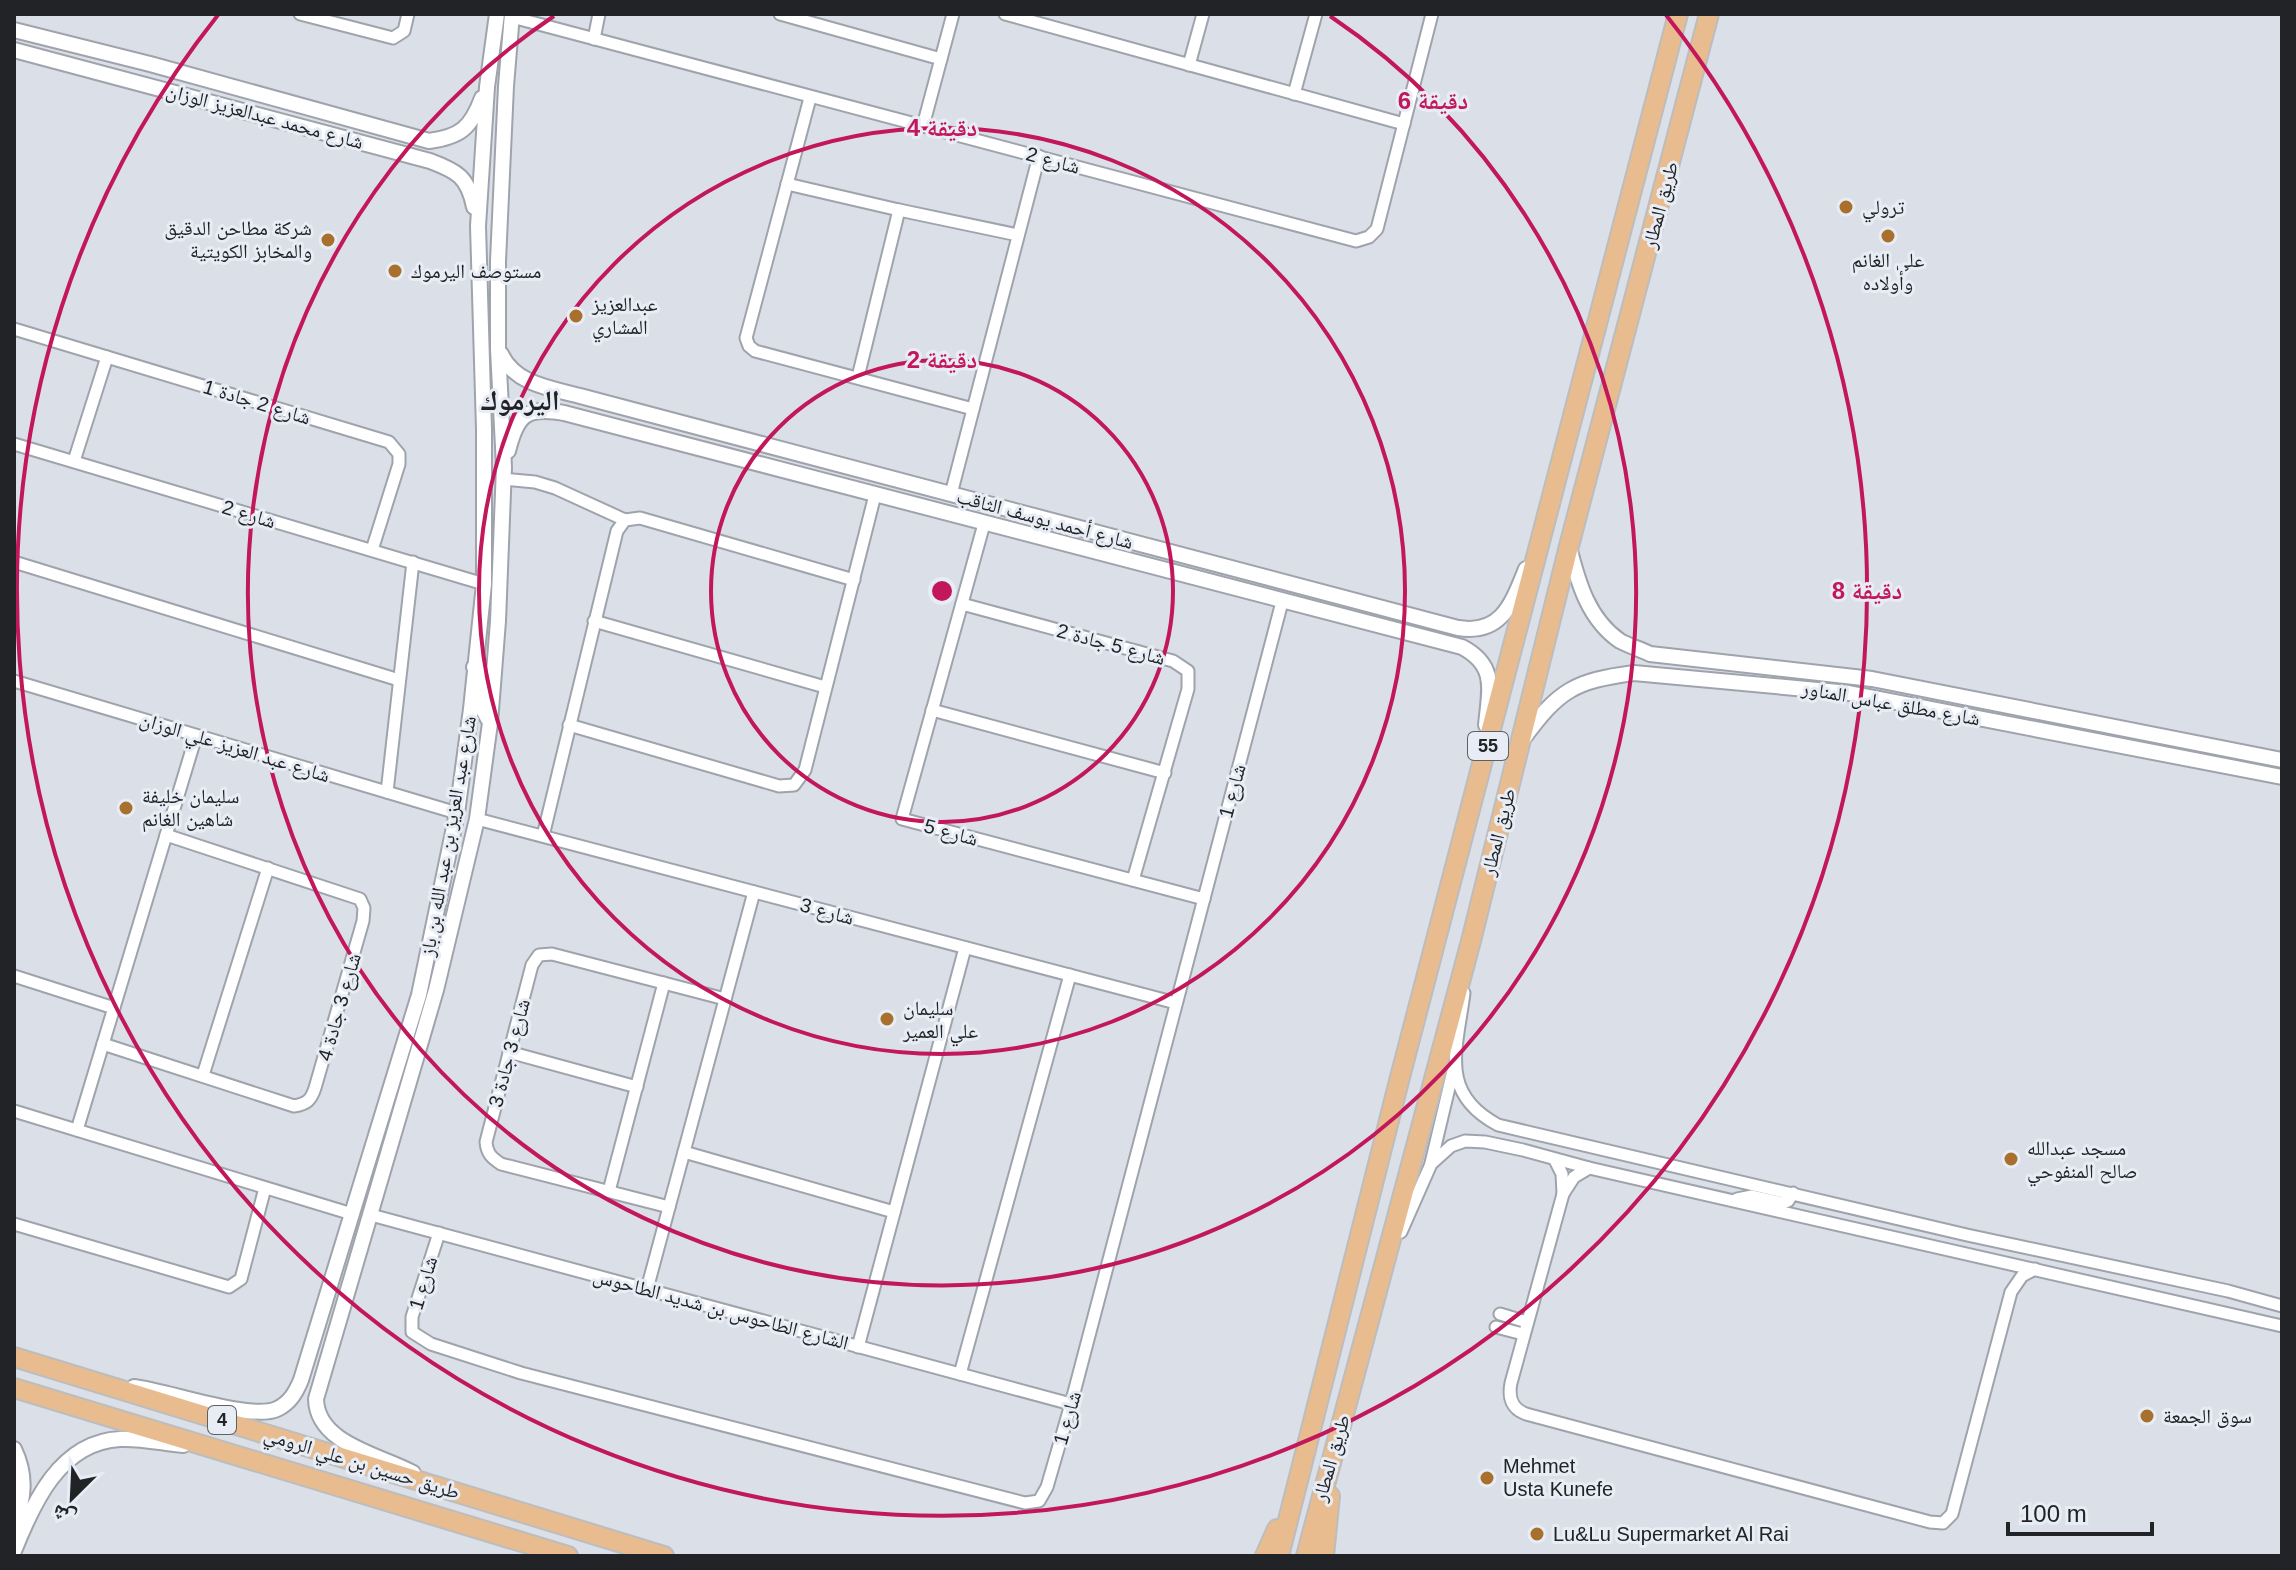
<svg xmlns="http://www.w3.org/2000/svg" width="2296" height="1570" font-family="Helvetica,'Noto Naskh Arabic',sans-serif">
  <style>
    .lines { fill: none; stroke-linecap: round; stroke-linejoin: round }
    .minor-casing { stroke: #9fa3ab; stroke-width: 15 }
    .tertiary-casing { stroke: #9fa3ab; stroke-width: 18 }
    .trunk-casing { stroke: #bcbdbe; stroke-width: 22 }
    .minor { stroke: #fff; stroke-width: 11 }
    .tertiary { stroke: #fff; stroke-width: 14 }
    .trunk { stroke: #e8bc8e; stroke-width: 18 }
    .ring { fill: none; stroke: #c2185b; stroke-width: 4 }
    .poi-dot { fill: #a86f2d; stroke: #e8edf5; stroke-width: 3 }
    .labels { text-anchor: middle; stroke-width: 6; stroke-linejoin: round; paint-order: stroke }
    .shield { fill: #e8edf5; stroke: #5d6064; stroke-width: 2 }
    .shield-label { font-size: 18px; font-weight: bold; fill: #212326 }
    .street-label { font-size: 20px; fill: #212326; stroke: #e8edf5 }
    .poi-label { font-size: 20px; fill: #212326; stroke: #e8edf5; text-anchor: start }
    .district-label { font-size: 28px; font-weight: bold; fill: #212326; stroke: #e8edf5 }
    .centre { fill: #c2185b; stroke: #e8edf5; stroke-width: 4 }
    .ring-label { font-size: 24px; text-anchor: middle; font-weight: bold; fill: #c2185b; stroke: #e8edf5; stroke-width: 6; stroke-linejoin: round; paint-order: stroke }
  </style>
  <rect width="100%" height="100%" fill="#dbe0e8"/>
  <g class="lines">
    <g class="minor-casing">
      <g id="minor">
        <polyline points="300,14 393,38 404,31 408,14"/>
        <polyline points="780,14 941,59"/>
        <polyline points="1005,14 1404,124"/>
        <polyline points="512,17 1356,241 1369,237 1377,229 1432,14"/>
        <polyline points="594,39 599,14"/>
        <polyline points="1189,65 1203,14"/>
        <polyline points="1294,94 1316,14"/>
        <polyline points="810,98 746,338 749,346 755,351 973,409"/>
        <polyline points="923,126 953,14"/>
        <polyline points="787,184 899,210 858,377"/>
        <polyline points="899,210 1018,235"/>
        <polyline points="14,329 389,442 399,454 399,464 372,550"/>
        <polyline points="14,444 484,584"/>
        <polyline points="74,461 107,357"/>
        <polyline points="503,479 535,482 555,488 625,520"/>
        <polyline points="951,494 1039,156"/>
        <polyline points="984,524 902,819 1204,899"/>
        <polyline points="14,562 399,680"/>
        <polyline points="962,604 1173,661 1188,671 1188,689 1133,880"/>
        <polyline points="594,621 825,687"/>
        <polyline points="14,681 457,813"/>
        <polyline points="932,710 1165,773"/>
        <polyline points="569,725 779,786 794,785 805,770 875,495"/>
        <polyline points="387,792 413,562"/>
        <polyline points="477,819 1176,1003"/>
        <polyline points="543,836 617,531 625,520 640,518 854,580"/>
        <polyline points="14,976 114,1008"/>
        <path d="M1464,993C1457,1049 1438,1093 1498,1125L1967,1235L2228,1291L2282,1306"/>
        <path d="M103,1044L294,1106C307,1104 311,1100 315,1088L363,921L364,908L360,899L166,835"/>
        <polyline points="509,1052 637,1087"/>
        <polyline points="203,1075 268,868"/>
        <polyline points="14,1111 352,1214"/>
        <polyline points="77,1130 196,736"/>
        <polyline points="684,1152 894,1212"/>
        <polyline points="1555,1160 1562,1174 1563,1194"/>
        <polyline points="1431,1163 1453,1071"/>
        <path d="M1589,1168L1574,1177L1563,1194L1511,1383C1508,1398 1512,1409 1526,1414L1930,1522L1943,1523L1952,1514L2011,1292L2022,1276L2035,1269"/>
        <polyline points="609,1191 664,983"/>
        <polyline points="1737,1199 1752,1196 1783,1203 1788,1201 1793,1193"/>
        <path d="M669,1207L501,1164C492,1158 487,1154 486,1142L532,965L539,955L552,954L725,999"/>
        <polyline points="371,1215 1071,1404"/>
        <polyline points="14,1224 229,1287 241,1279 265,1188"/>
        <polyline points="1401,1232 1431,1164 1451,1146 1465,1141 1485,1142 1523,1150 1589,1168 2282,1326"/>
        <polyline points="439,1233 412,1317 412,1332 431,1344 521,1373 1025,1503 1039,1501 1047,1487 1071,1404 1282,602"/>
        <polyline points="647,1289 754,892"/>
        <polyline points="1500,1314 1527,1322"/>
        <polyline points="1496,1327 1523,1334"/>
        <polyline points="858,1347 965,948"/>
        <polyline points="960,1374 1070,975"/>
      </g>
    </g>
    <g class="tertiary-casing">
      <g id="tertiary">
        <path d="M14,30L150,64L429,141C460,137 471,128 482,98"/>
        <path d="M14,50L430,161C457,171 468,177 474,207"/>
        <path d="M501,354C515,384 550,388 580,396L1458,628C1502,635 1512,603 1526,569"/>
        <path d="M508,451C517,415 526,406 564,413L1462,647C1498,666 1489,691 1486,725"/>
        <path d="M1569,547C1578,582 1588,619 1620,641C1629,646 1640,649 1650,654L1872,679L2282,760"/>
        <polyline points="474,667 478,666 484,672 481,706 488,719"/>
        <path d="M1523,739C1559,690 1574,681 1634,673L1849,693L2282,777"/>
        <path d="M134,1387C168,1391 250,1421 277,1409C290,1403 296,1392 301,1380L419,995L457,813L471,709L484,584V429L478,226L487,87L497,14"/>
        <path d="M14,1449C27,1476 24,1499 14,1526"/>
        <path d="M413,1473C380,1455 317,1444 316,1399L436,990L477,819L490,723L498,621L504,467L498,349V261L506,86L512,14"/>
        <path d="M14,1551C33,1503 60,1442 120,1439C141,1438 162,1443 183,1445"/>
      </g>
    </g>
    <g class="trunk-casing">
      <g id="trunk">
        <polyline points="14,1357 664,1556"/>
        <polyline points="14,1388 568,1556"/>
        <polyline points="1265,1556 1277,1529"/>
        <polyline points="1279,1556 1399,1081 1678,14"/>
        <polyline points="1306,1556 1471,941 1569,546 1709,14"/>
        <polyline points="1324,1556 1330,1496"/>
      </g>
    </g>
    <use href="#minor" class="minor"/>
    <use href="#tertiary" class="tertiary"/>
    <use href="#trunk" class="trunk"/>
  </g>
  <g class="ring">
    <circle cx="942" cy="591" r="231"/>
    <circle cx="942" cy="591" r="463"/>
    <path d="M1330 16A694 694 0 1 1 554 16"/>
    <path d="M1666 15A925 925 0 1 1 218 15"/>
  </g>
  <g class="poi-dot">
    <circle cx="1846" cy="207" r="8"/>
    <circle cx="1888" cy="236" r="8"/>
    <circle cx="328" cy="240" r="8"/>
    <circle cx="395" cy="271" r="8"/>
    <circle cx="576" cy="316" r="8"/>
    <circle cx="126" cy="808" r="8"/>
    <circle cx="887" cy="1019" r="8"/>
    <circle cx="2011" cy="1159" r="8"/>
    <circle cx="2147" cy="1416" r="8"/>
    <circle cx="1487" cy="1478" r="8"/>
    <circle cx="1537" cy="1534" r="8"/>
  </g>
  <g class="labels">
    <g class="shield">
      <rect x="1468" y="732" width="40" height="28" rx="6"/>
      <rect x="208" y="1406" width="28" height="28" rx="6"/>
    </g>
    <g class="shield-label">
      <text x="1488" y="752">55</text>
      <text x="222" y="1426">4</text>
    </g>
    <g class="street-label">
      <text transform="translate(265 116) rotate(15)" y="7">شارع محمد عبدالعزيز الوزان</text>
      <text transform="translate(1053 160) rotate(15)" y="7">شارع 2</text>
      <text transform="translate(1660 205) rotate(-75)" y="7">طريق المطار</text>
      <text transform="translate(257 402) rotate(17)" y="7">شارع 2 جادة 1</text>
      <text transform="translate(249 514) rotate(17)" y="7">شارع 2</text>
      <text transform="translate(1045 519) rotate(15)" y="7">شارع أحمد يوسف الثاقب</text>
      <text transform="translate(1111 644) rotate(15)" y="7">شارع 5 جادة 2</text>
      <text transform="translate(1891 703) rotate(10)" y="7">شارع مطلق عباس المناور</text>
      <text transform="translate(235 747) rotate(17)" y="7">شارع عبد العزيز علي الوزان</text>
      <text transform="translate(1232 791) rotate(-75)" y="7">شارع 1</text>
      <text transform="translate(951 832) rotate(15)" y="7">شارع 5</text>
      <text transform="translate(1498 832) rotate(-76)" y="7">طريق المطار</text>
      <text transform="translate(448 836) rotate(-80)" y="7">شارع عبد العزيز بن عبد الله بن باز</text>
      <text transform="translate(827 911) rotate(15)" y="7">شارع 3</text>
      <text transform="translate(339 1007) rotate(-74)" y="7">شارع 3 جادة 4</text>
      <text transform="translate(509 1053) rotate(-75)" y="7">شارع 3 جادة 3</text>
      <text transform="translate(423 1283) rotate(-73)" y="7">شارع 1</text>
      <text transform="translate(721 1309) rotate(15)" y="7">الشارع الطاحوس بن شديد الطاحوس</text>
      <text transform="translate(1067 1418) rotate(-74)" y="7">شارع 1</text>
      <text transform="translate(1331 1458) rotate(-74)" y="7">طريق المطار</text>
      <text transform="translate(362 1463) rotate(17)" y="7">طريق حسين بن علي الرومي</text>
    </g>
    <g class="poi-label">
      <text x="1862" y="214">ترولي</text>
      <text x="312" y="235" text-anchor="end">شركة مطاحن الدقيق<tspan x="312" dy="23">والمخابز الكويتية</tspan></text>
      <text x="1888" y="267" text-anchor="middle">علي الغانم<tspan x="1888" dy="23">وأولاده</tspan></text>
      <text x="411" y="278">مستوصف اليرموك</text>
      <text x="592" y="311">عبدالعزيز<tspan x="592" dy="23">المشاري</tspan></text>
      <text x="142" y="803">سليمان خليفة<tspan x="142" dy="23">شاهين الغانم</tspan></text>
      <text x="903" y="1015">سليمان<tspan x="903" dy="23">علي العمير</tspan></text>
      <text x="2027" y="1155">مسجد عبدالله<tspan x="2027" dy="23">صالح المنفوحي</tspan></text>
      <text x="2163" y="1423">سوق الجمعة</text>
      <text x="1503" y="1473">Mehmet<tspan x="1503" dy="23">Usta Kunefe</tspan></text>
      <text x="1553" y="1541">Lu&amp;Lu Supermarket Al Rai</text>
    </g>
    <g class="district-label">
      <text x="520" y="410">اليرموك</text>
    </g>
  </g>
  <circle cx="942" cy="591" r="12" class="centre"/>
  <g class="ring-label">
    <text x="1433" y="109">6 دقيقة</text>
    <text x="942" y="136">4 دقيقة</text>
    <text x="942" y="368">2 دقيقة</text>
    <text x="1867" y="599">8 دقيقة</text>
  </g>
  <rect width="2296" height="1570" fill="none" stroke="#212326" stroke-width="32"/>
  <g transform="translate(72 1498) rotate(204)" stroke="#e8edf5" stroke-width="6" paint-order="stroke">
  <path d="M0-6L14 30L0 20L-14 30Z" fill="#212326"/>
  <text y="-12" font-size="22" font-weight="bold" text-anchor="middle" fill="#212326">ش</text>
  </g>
  <path d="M2008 1522v12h144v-12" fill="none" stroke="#212326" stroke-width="4"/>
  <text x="2020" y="1522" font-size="24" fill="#212326" stroke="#e8edf5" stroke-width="6" paint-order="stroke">100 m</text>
</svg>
